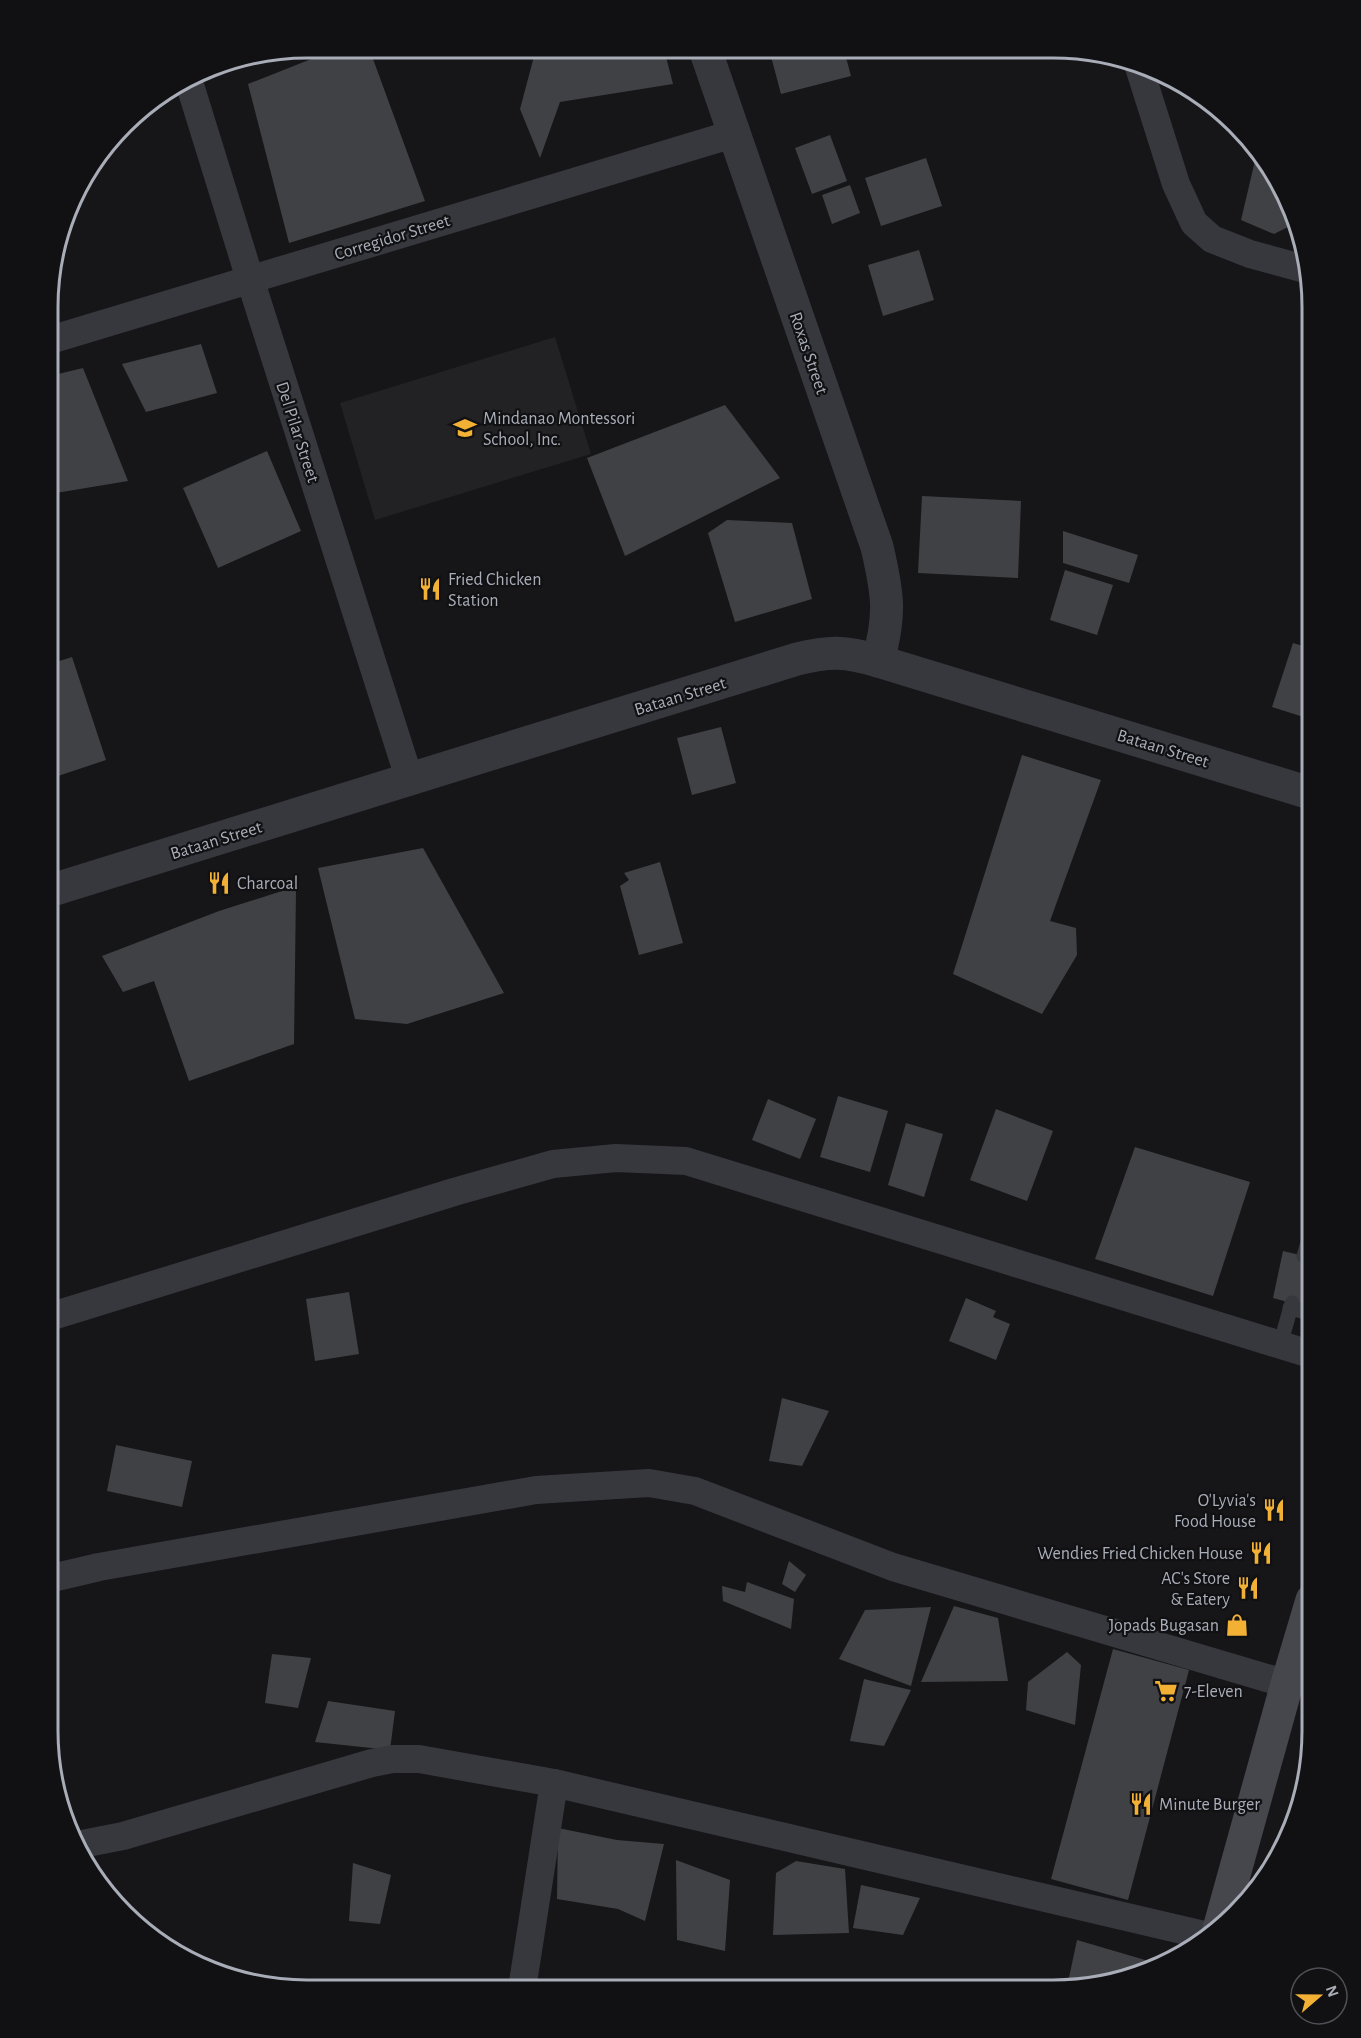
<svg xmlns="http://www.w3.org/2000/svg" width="1361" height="2038" font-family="'Alegreya Sans',sans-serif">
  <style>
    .built { fill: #222225 }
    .building { fill: #404145 }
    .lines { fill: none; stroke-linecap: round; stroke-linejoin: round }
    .service { stroke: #37383d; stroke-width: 15 }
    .minor { stroke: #37383d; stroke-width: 28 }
    .tertiary { stroke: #37383d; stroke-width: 33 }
    .secondary { stroke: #45474d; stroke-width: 33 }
    .labels { text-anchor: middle; stroke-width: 4.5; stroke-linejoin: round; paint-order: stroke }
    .street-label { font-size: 18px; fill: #a8adb8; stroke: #111113 }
    .poi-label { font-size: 18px; fill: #a8adb8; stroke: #111113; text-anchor: start }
    .rim { fill: none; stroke: #a8adb8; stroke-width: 3 }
  </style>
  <rect width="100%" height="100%" fill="#161618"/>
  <polygon class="built" points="555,337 591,454 375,520 340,403"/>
  <g class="building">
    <polygon points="339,48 369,48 425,201 289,243 248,84"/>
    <polygon points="536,49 664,49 673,84 560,102 540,158 520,109"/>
    <polygon points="769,49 844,50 851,76 781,94"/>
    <polygon points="830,135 847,181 812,194 795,148"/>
    <polygon points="1258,148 1293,208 1296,223 1274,234 1241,220"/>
    <polygon points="926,158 942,206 881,226 865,178"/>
    <polygon points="850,185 860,213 832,224 822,195"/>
    <polygon points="919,250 934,300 883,316 868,265"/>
    <polygon points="201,344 217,393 146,412 122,364"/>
    <polygon points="1312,357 1313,357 1313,402 1301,399"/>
    <polygon points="83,368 128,481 50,494 50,376"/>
    <polygon points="725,405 780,478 625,556 587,458"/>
    <polygon points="267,451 301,531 218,568 183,488"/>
    <polygon points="922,496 1021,501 1018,578 918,573"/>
    <polygon points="727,520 792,523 812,599 735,622 708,533"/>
    <polygon points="1063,531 1138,555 1129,583 1063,563"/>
    <polygon points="1065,570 1113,585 1097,635 1050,620"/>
    <polygon points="1293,643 1313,649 1313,720 1272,707"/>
    <polygon points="72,657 106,760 49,779 50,664"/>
    <polygon points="721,727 736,783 692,795 677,738"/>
    <polygon points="1022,755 1101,780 1050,921 1076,928 1077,955 1042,1014 953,974"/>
    <polygon points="423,848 504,993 407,1024 355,1019 318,868"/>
    <polygon points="660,862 683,943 639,955 620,886 629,880 624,873"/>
    <polygon points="282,891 296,891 294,1044 189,1081 154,981 123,992 102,956 219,911"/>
    <polygon points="838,1096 888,1111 870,1172 820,1157"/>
    <polygon points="768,1099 816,1119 800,1159 752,1140"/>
    <polygon points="996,1109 1053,1131 1027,1201 970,1180"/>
    <polygon points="906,1123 943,1134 924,1197 888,1185"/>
    <polygon points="1135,1147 1250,1182 1213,1296 1095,1259"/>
    <polygon points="1283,1251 1313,1258 1313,1309 1273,1298"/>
    <polygon points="349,1292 359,1354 315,1361 306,1299"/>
    <polygon points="966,1298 996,1311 993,1317 1010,1324 996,1360 949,1341"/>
    <polygon points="782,1398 829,1411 802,1466 769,1461"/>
    <polygon points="116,1445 192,1461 182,1507 107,1491"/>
    <polygon points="789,1561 806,1575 795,1592 782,1584"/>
    <polygon points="747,1582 794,1599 791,1629 723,1601 722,1586 745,1592"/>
    <polygon points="954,1606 998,1618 1008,1681 921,1682"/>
    <polygon points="931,1607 911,1686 839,1659 865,1610"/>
    <polygon points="1113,1649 1189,1670 1128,1900 1051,1879"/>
    <polygon points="1067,1652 1081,1665 1075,1725 1026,1710 1028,1682"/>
    <polygon points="272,1654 311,1658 298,1708 265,1703"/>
    <polygon points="864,1679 911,1690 884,1746 850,1741"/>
    <polygon points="328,1701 395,1711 390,1750 315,1742"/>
    <polygon points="558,1828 617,1840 664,1844 645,1921 618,1909 557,1899"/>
    <polygon points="676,1860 730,1880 725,1951 677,1940"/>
    <polygon points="796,1861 845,1869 849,1933 773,1935 776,1873"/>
    <polygon points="353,1863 391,1875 380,1924 349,1921"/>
    <polygon points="861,1885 920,1898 903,1935 853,1928"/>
    <polygon points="1077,1940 1152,1962 1150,1971 1067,1987"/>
  </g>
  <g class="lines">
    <g class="service">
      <polyline points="1304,1256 1313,1226"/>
      <polyline points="1290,1308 1313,1314"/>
      <polyline points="1280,1345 1292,1303"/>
    </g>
    <g class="minor">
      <polyline points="1138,64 1176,184 1194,223 1212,239 1250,254 1305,269"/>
      <polyline points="189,82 250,279 410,781"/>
      <polyline points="50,340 733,134"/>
      <polyline points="49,1317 454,1192 553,1164 616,1158 686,1161 1313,1355"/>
      <polyline points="48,1579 99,1567 536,1490 649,1483 695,1491 893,1567 1287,1684"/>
      <polyline points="77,1845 123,1836 372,1763 393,1759 419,1759 554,1783 1208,1936"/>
      <polyline points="522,1989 554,1783"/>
    </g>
    <g class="tertiary">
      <path d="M705,49L877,547C888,594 891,614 878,661"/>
      <path d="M49,891L797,659C830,651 845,651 878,661L1313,794"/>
    </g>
    <polyline class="secondary" points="1219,1929 1287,1684 1312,1600"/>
  </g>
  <defs>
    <g id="school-bare" transform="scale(1.8)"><path d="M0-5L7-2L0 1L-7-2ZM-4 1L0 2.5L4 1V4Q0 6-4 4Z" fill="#f2b134" stroke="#111113" stroke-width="2.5" paint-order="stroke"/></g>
    <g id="restaurant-bare" transform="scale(1.8)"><path d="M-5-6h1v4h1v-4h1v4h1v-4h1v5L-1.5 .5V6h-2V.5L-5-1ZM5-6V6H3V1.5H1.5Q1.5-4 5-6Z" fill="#f2b134" stroke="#111113" stroke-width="2.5" paint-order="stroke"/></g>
    <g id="shop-bare" transform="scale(1.8)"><path d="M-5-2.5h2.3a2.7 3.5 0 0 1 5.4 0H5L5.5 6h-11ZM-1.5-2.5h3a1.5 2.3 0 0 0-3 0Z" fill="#f2b134" stroke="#111113" stroke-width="2.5" paint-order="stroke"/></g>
    <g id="supermarket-bare" transform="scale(1.8)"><path d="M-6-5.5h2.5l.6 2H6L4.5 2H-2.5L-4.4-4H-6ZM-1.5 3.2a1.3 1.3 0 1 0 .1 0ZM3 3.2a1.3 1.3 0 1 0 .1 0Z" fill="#f2b134" stroke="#111113" stroke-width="2.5" paint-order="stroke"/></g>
  </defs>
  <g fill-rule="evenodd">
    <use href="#school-bare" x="465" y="428"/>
    <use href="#restaurant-bare" x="430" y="589"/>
    <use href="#restaurant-bare" x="219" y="883"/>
    <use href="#restaurant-bare" x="1274" y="1510"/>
    <use href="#restaurant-bare" x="1261" y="1553"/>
    <use href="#restaurant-bare" x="1248" y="1588"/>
    <use href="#shop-bare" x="1237" y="1625"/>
    <use href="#supermarket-bare" x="1166" y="1691"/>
    <use href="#restaurant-bare" x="1141" y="1804"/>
  </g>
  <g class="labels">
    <g class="street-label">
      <text transform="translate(392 237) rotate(-17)" y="6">Corregidor Street</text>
      <text transform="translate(809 353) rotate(71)" y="6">Roxas Street</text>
      <text transform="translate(298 432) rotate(72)" y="6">Del Pilar Street</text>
      <text transform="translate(680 696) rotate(-17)" y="6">Bataan Street</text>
      <text transform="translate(1163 748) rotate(17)" y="6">Bataan Street</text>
      <text transform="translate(216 840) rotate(-17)" y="6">Bataan Street</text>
    </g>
    <g class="poi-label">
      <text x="483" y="424">Mindanao Montessori<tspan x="483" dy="21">School, Inc.</tspan></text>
      <text x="448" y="585">Fried Chicken<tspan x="448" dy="21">Station</tspan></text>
      <text x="237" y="889">Charcoal</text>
      <text x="1256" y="1506" text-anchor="end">O'Lyvia's<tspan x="1256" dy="21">Food House</tspan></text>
      <text x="1243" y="1559" text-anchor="end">Wendies Fried Chicken House</text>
      <text x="1230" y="1584" text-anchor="end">AC's Store<tspan x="1230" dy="21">&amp; Eatery</tspan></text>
      <text x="1219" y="1631" text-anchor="end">Jopads Bugasan</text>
      <text x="1184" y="1697">7-Eleven</text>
      <text x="1159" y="1810">Minute Burger</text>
    </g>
  </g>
  <path d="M0 0H1361V2038H0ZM307 58H1053A249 249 0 0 1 1302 307V1731A249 249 0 0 1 1053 1980H307A249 249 0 0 1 58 1731V307A249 249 0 0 1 307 58Z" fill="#111113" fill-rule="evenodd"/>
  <path class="rim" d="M307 58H1053A249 249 0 0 1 1302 307V1731A249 249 0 0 1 1053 1980H307A249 249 0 0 1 58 1731V307A249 249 0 0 1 307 58Z"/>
  <g transform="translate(1319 1996) rotate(70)"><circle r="28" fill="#111113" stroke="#4d4f55" stroke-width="1.5"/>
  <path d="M0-4.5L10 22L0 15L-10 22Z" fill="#f2b134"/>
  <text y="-9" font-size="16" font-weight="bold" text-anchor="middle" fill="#a8adb8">N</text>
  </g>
</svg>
